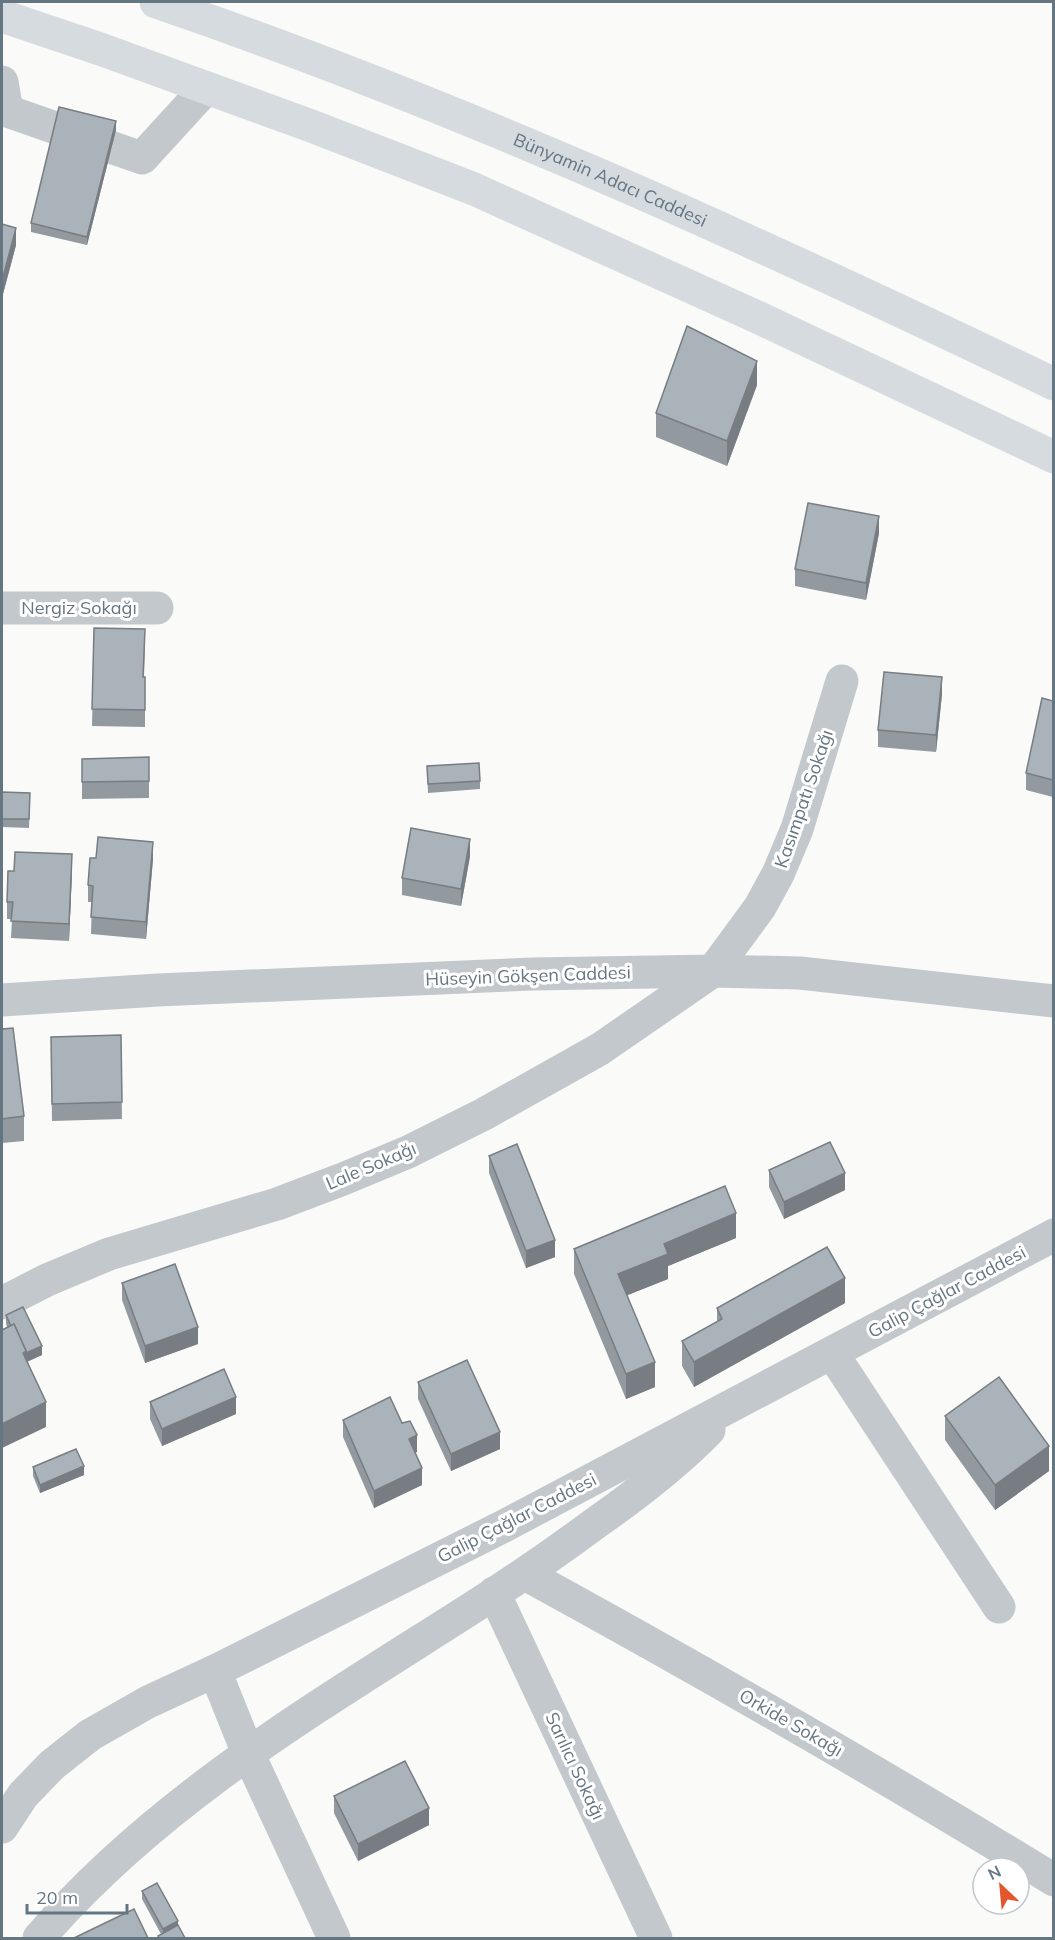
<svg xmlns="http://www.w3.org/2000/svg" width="1055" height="1940" font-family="Mulish,sans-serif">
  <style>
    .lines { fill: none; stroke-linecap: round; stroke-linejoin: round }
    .minor { stroke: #c3c8cc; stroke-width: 33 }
    .major { stroke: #d6dbdf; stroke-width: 33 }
    .wall { fill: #929a9f }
    .shaded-wall { fill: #777d82 }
    .building { fill: #aab3b9; stroke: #777d82; stroke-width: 1.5 }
    .labels { text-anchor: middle; stroke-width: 6; stroke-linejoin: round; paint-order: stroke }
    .street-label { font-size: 18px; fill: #657683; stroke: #fff }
  </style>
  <rect width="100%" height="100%" fill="#fafaf8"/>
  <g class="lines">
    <g class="minor">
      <polyline points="2,82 7,111 142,158 206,88"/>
      <polyline points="2,608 157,608"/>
      <polyline points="2,1000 158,990 533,974 713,971 800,973 1054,1001"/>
      <polyline points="2,1303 47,1280 109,1254 277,1204 343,1179 408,1152 484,1114 600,1049 713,971 760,907 778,874 797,829 842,681"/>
      <polyline points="832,1353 999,1607"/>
      <path d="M525,1574C704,1672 880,1773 1054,1880"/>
      <polyline points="494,1593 656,1938"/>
      <polyline points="215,1671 248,1753 334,1938"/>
      <polyline points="2,1827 23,1795 52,1765 90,1735 148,1702 215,1671 504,1526 1054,1235"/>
      <path d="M39,1938C163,1794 331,1699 489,1597C526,1573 562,1548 597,1522C637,1494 675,1465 709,1430"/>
    </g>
    <g class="major">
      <path id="s1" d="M156,2C464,107 760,243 1054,384"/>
      <polyline points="2,16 103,50 314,127 474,189 755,316 1054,457"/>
    </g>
  </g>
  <g class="wall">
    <polygon points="116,130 87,245 31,232 31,223"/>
    <polygon points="2,224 16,245 3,294 2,294"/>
    <polygon points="757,385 727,466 656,437 656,413"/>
    <polygon points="879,533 866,600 795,586 795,569"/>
    <polygon points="94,628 145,646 144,677 145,677 145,727 92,726"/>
    <polygon points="942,694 936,752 878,747 878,730"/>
    <polygon points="1053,701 1053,797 1026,790 1026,773"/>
    <polygon points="149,757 149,798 82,799 82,759"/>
    <polygon points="427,766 480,781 480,789 428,793"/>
    <polygon points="2,792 30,793 29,828 2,827"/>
    <polygon points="470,856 461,906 402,895 402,878"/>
    <polygon points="153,859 146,939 91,934 92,902 88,902 88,885"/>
    <polygon points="72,871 69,941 11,938 12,919 7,919 7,902"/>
    <polygon points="2,1029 24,1116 24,1141 2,1143"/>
    <polygon points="121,1035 122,1119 52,1121 51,1037"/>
    <polygon points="489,1156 555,1257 526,1268 489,1173"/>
    <polygon points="769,1170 845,1190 784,1219 769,1187"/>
    <polygon points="736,1238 668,1266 668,1279 627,1295 655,1387 626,1399 574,1274 574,1249"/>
    <polygon points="122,1283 198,1344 145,1363 122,1300"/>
    <polygon points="845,1303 694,1387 682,1366 682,1341 717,1322 717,1308"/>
    <polygon points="6,1315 42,1355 27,1362 46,1427 6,1324"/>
    <polygon points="418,1382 500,1449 451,1471 418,1399"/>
    <polygon points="150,1402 236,1414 162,1446 150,1419"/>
    <polygon points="945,1416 1049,1471 995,1510 945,1440"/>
    <polygon points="343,1420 417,1452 415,1452 422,1485 374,1508 343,1437"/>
    <polygon points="33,1467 84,1475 40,1493 33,1476"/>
    <polygon points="334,1796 429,1825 358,1861 334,1813"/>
    <polygon points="142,1891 178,1925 185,1938 158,1938 158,1936 161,1934 142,1899"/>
  </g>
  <g class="shaded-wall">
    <polygon points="116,121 116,130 87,245 87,237"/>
    <polygon points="16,228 16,245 3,294 3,277"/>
    <polygon points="757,361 757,385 727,466 727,441"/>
    <polygon points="879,516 879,533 866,600 866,583"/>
    <polygon points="942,677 942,694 936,752 936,735"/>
    <polygon points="470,839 470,856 461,906 461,889"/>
    <polygon points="153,842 153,859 146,939 146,922"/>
    <polygon points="72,854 72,871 69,941 69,924"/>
    <polygon points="845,1173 845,1190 784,1219 784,1202"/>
    <polygon points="736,1213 736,1238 668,1266 668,1279 618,1299 618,1274 664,1244"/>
    <polygon points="555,1240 555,1257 526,1268 526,1251"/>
    <polygon points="845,1278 845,1303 694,1387 694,1362"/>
    <polygon points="198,1327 198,1344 145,1363 145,1346"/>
    <polygon points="42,1346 42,1355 26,1362 23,1353"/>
    <polygon points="655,1362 655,1387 626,1399 626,1374"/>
    <polygon points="236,1397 236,1414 162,1446 162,1429"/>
    <polygon points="46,1402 46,1427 2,1448 2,1424"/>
    <polygon points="500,1432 500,1449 451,1471 451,1454"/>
    <polygon points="417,1435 417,1452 409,1456 409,1439"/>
    <polygon points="1049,1446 1049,1471 995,1510 995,1485"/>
    <polygon points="84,1466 84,1475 40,1493 40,1485"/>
    <polygon points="422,1468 422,1485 374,1508 374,1491"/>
    <polygon points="429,1808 429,1825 358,1861 358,1844"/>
    <polygon points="178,1921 178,1930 163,1938 163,1929"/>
  </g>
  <g class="building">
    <polygon points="59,107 116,121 87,237 31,223"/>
    <polygon points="2,224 16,228 3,277 2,277"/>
    <polygon points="687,326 757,361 727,441 656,413"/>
    <polygon points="808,503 879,516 866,583 795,569"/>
    <polygon points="94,628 145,629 143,677 145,677 145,710 92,709"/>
    <polygon points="884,672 942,677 936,735 878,730"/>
    <polygon points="1042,698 1053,701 1053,780 1026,773"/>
    <polygon points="149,757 149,781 82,782 82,759"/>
    <polygon points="479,763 480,781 428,784 427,766"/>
    <polygon points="2,792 30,793 29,819 2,819"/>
    <polygon points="411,828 470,839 461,889 402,878"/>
    <polygon points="98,837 153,842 146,922 91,917 93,886 88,885 90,858 96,858"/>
    <polygon points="15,852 72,854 69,924 11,921 13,902 7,902 8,871 14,871"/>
    <polygon points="13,1028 24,1116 2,1119 2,1029"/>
    <polygon points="121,1035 122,1102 52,1104 51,1037"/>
    <polygon points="830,1142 845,1173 784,1202 769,1170"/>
    <polygon points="517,1144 555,1240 526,1251 489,1156"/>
    <polygon points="725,1186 736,1213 664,1244 668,1254 618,1274 655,1362 626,1374 574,1249"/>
    <polygon points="827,1247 845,1278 694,1362 682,1341 722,1319 717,1308"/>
    <polygon points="175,1264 198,1327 145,1346 122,1283"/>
    <polygon points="23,1307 42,1346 26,1353 26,1351 14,1324 11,1326 6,1315"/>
    <polygon points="14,1324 26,1351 23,1353 46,1402 2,1424 2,1330"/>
    <polygon points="467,1360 500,1432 451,1454 418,1382"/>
    <polygon points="224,1369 236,1397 162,1429 150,1402"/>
    <polygon points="999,1377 1049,1446 995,1485 945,1416"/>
    <polygon points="390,1397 402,1423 410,1421 417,1435 409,1439 422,1468 374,1491 343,1420"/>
    <polygon points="76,1449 84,1466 40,1485 33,1467"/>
    <polygon points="405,1761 429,1808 358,1844 334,1796"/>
    <polygon points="157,1883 178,1921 163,1929 142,1891"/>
    <polygon points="134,1909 148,1938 74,1938"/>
    <polygon points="178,1925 185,1938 159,1938 158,1936"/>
  </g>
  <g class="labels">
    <g class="street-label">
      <text dy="6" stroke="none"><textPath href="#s1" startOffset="488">Bünyamin Adacı Caddesi</textPath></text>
      <text x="79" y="614">Nergiz Sokağı</text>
      <text transform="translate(804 799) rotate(-71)" y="6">Kasımpatı Sokağı</text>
      <text transform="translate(528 976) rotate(-2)" y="6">Hüseyin Gökşen Caddesi</text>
      <text transform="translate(371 1166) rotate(-23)" y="6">Lale Sokağı</text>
      <text transform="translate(947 1292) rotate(-28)" y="6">Galip Çağlar Caddesi</text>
      <text transform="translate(517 1518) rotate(-27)" y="6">Galip Çağlar Caddesi</text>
      <text transform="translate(791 1723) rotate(30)" y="6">Orkide Sokağı</text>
      <text transform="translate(575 1766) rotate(65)" y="6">Sarılıcı Sokağı</text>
    </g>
  </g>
  <rect width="1055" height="1940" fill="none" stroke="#657683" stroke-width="6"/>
  <g transform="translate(1001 1886) rotate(334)"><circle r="28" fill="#ffffff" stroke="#c1c8cd" stroke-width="1.5"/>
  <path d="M0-4.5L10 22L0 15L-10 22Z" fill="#e4572e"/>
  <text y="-9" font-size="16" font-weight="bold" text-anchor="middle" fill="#657683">N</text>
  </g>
  <path d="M27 1904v9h100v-9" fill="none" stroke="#657683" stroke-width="3"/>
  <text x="36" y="1904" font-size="18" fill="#657683" stroke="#ffffff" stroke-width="4.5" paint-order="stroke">20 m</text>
</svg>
